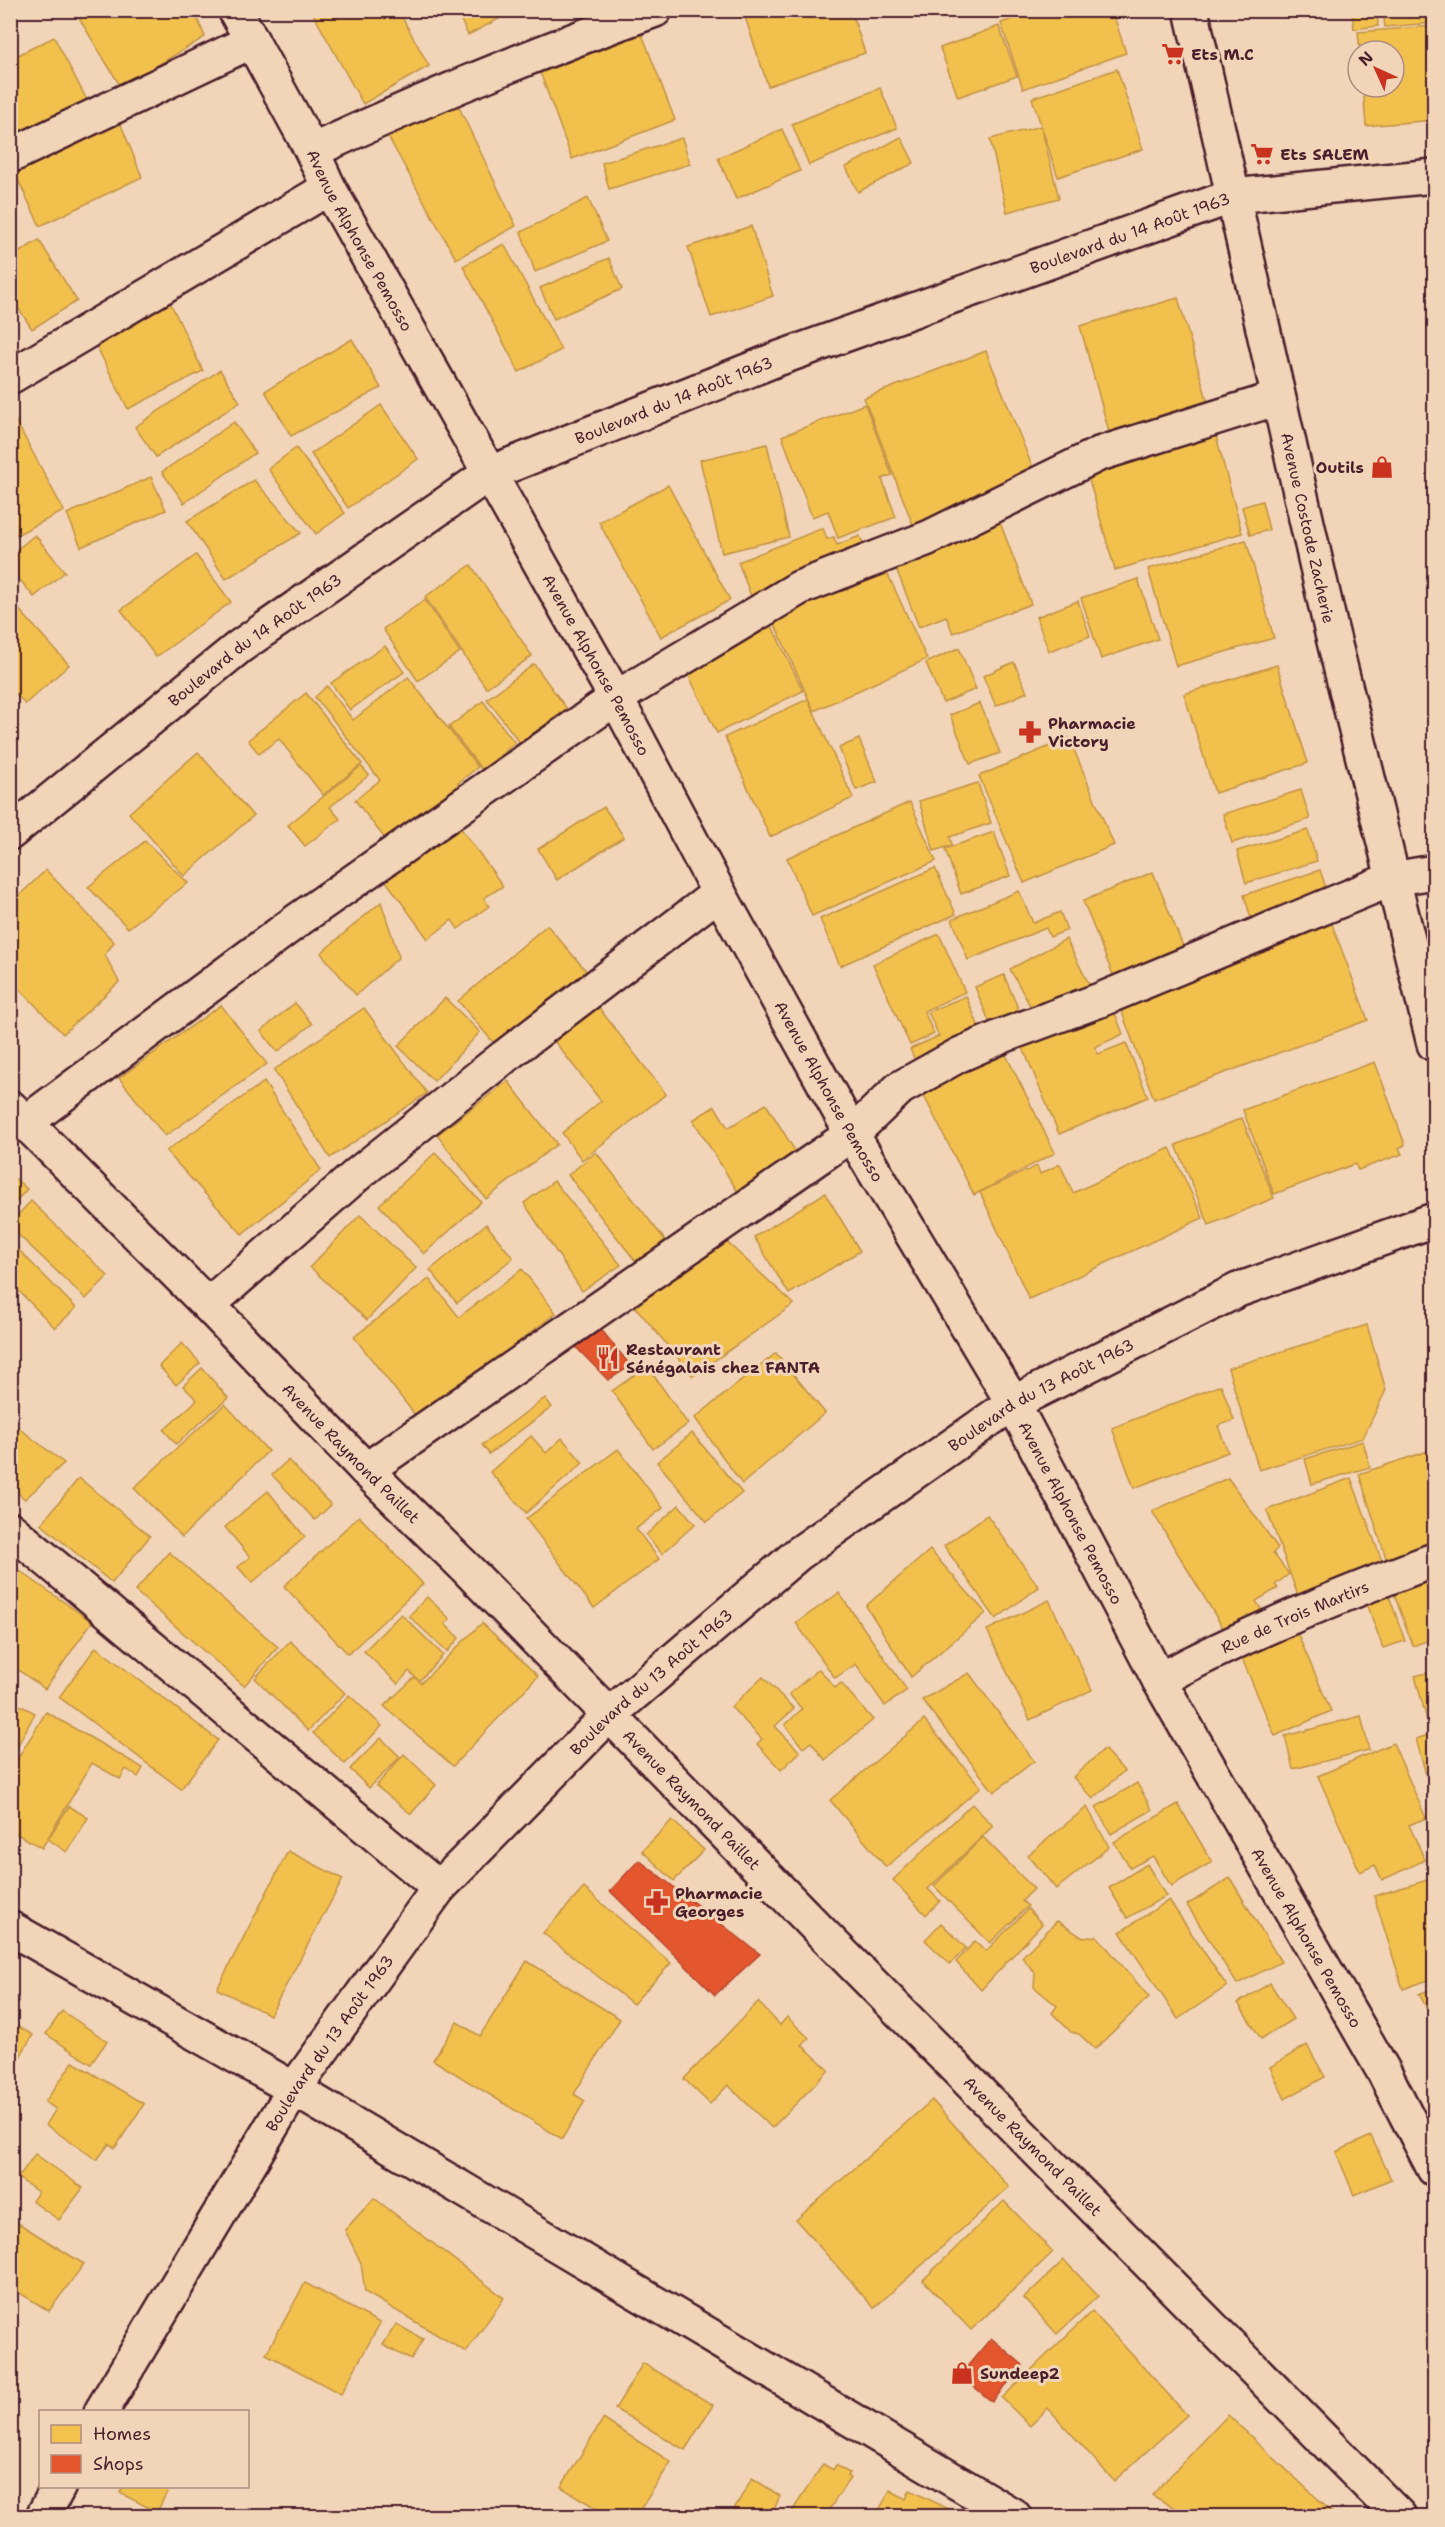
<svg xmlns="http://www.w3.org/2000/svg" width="1445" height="2527" font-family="'Shantell Sans',sans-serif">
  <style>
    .homes { fill: #f2c14e; stroke: #c09044; stroke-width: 1.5 }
    .shops { fill: #e4572e; stroke: #b6462d; stroke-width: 1.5 }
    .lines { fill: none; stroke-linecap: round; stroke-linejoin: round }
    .street-casing { stroke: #4a1f2b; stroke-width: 38 }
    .secondary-casing { stroke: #4a1f2b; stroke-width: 38 }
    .street { stroke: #f2d5b8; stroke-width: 33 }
    .secondary { stroke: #f2d5b8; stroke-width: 33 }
    .labels { text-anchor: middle; stroke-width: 6; stroke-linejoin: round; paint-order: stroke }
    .poi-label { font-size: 16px; font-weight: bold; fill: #4a1f2b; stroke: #f2d5b8; text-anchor: start }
    .street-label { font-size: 16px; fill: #4a1f2b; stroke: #f2d5b8 }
  </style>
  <rect width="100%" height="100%" fill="#f2d5b8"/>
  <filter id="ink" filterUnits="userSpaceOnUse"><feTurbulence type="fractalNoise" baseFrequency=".0167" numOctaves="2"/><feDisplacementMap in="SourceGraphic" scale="12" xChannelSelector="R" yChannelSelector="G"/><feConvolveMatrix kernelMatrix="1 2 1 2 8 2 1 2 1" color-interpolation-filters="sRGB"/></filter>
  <g filter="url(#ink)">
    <g class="homes">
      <polygon points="74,10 194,10 205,37 121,87"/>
      <polygon points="311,10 398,10 429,66 363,104"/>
      <polygon points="456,10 516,10 468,35"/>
      <polygon points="851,10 865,53 768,86 743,11"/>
      <polygon points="1038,10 1112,10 1126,53 1023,89 1001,23"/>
      <polygon points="1352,10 1377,10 1378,26 1354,29"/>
      <polygon points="1383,10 1432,10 1433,23 1385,27"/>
      <polygon points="999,26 1017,76 958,97 940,48"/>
      <polygon points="1433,26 1434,120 1366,126 1363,87 1394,87 1394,51 1360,51 1358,32"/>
      <polygon points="642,34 675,120 572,159 540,72"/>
      <polygon points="54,37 89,104 24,139 10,114 10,59"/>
      <polygon points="1117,69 1143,149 1058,177 1032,98"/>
      <polygon points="880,88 897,128 809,165 792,124"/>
      <polygon points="453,95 516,226 456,259 381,124"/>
      <polygon points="116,112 142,177 40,226 11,165"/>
      <polygon points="1041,126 1059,198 1007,212 990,139"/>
      <polygon points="782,129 800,171 736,199 718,158"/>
      <polygon points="901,137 914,163 858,192 846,167"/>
      <polygon points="682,138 690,164 609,189 602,163"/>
      <polygon points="588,198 607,241 535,272 521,232"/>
      <polygon points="751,226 773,296 711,317 688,247"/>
      <polygon points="39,240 77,301 32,329 10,295 10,258"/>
      <polygon points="504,244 561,350 519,372 463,266"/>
      <polygon points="609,258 622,289 554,319 540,288"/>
      <polygon points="1178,298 1208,403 1109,432 1080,326"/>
      <polygon points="169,300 203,371 128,409 93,339"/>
      <polygon points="352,339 381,388 291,436 265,391"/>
      <polygon points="986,351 1036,476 913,525 864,398"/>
      <polygon points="220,370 240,402 156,457 135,427"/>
      <polygon points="865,404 892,475 882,479 896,517 838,538 828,511 812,517 782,436"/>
      <polygon points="381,405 418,459 348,508 311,454"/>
      <polygon points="10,410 64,511 10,538"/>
      <polygon points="234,422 255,453 184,503 162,472"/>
      <polygon points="1215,432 1242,533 1115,570 1086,469"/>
      <polygon points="767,444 789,537 722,553 700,460"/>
      <polygon points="296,448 345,513 316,534 268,469"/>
      <polygon points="151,477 166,510 81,547 67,514"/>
      <polygon points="254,480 301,533 226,579 187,521"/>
      <polygon points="668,485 730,600 661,637 599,522"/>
      <polygon points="1262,501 1269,530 1250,535 1242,507"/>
      <polygon points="998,517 1031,604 953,633 946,616 919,627 892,558"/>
      <polygon points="823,528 827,539 834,537 837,545 860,536 866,551 751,596 738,562"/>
      <polygon points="35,535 65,572 34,597 10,568 10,555"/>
      <polygon points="1246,540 1274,638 1176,666 1148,569"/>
      <polygon points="196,555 231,602 156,657 121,610"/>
      <polygon points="471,565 532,656 486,688 425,597"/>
      <polygon points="884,566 927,659 814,711 772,618"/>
      <polygon points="1138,579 1158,639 1101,659 1081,598"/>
      <polygon points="425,600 460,652 418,681 383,629"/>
      <polygon points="1078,601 1090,636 1049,651 1036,617"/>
      <polygon points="15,605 69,665 25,704 10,688 10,609"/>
      <polygon points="769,620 803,691 717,733 683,664"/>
      <polygon points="385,646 404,672 350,710 331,683"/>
      <polygon points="959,648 976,689 943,703 926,663"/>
      <polygon points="1014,662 1027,692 996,706 983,676"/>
      <polygon points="534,664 567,709 520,743 487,699"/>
      <polygon points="1277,665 1308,763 1215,793 1184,694"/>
      <polygon points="408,677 478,767 458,783 465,792 434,816 427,807 386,840 355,800 380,780 315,697 327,686 353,720"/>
      <polygon points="306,693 362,764 323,795 279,739 259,754 248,740"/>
      <polygon points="808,699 853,798 770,837 725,737"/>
      <polygon points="483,701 515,743 482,770 449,727"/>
      <polygon points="980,703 1000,753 970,764 950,715"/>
      <polygon points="1069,738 1114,845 1024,883 979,776"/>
      <polygon points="859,739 877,782 856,790 839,748"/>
      <polygon points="198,752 253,816 184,876 129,813"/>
      <polygon points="361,766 369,775 330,807 340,819 305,846 288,825"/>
      <polygon points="978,783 991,823 950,837 952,845 934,851 919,801"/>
      <polygon points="1301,790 1310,819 1232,843 1223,814"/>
      <polygon points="910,802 936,861 812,916 787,858"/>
      <polygon points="604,807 624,837 557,880 538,849"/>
      <polygon points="457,823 503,886 484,898 489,906 458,929 452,920 428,939 383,877"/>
      <polygon points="1308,830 1317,861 1246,883 1237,851"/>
      <polygon points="994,832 1010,876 961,894 945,849"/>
      <polygon points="145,841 188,883 128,928 88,887"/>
      <polygon points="935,868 956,914 840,966 820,919"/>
      <polygon points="46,870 114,942 105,955 119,982 63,1034 10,979 10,904"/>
      <polygon points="1320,870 1330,900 1253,925 1244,895"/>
      <polygon points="1153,872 1183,946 1113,975 1083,901"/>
      <polygon points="1019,891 1033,923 1060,912 1067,930 1050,937 1046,928 968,960 952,919"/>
      <polygon points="381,902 399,957 356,995 321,953"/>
      <polygon points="1329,916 1368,1020 1154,1099 1116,996"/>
      <polygon points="547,925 588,973 499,1049 458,1001"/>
      <polygon points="939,934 965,992 924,1011 934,1034 910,1045 873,964"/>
      <polygon points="1066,939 1094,994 1039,1022 1010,969"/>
      <polygon points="1004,975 1023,1020 993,1031 975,987"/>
      <polygon points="966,996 984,1039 918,1067 910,1049 939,1036 928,1012"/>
      <polygon points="445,998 480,1032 434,1081 398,1046"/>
      <polygon points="295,1003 312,1024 277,1052 261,1031"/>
      <polygon points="595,1003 666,1094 582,1160 562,1133 601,1101 552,1038"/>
      <polygon points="1111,1003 1123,1034 1095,1047 1098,1054 1126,1043 1148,1097 1059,1134 1018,1036"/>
      <polygon points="221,1005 267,1064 165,1136 119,1078"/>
      <polygon points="364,1008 427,1093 330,1158 274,1070"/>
      <polygon points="1000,1043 1055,1153 974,1195 918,1084"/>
      <polygon points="1375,1062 1405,1145 1399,1148 1402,1154 1358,1170 1355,1164 1274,1194 1243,1110"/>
      <polygon points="508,1081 557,1144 486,1199 437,1135"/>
      <polygon points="264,1082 321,1170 242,1234 166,1151"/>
      <polygon points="766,1104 800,1159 741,1197 693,1120 715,1106 728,1128"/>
      <polygon points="1242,1118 1274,1198 1209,1225 1176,1145"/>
      <polygon points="1170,1148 1203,1218 1029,1299 980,1192 1037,1166 1040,1174 1060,1164 1073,1193"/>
      <polygon points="596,1152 665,1240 637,1263 568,1175"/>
      <polygon points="435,1153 481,1202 424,1254 379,1205"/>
      <polygon points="10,1174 27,1189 10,1208"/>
      <polygon points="554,1181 621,1265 582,1291 524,1203"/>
      <polygon points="825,1193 860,1251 789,1294 754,1237"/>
      <polygon points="31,1201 108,1276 86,1299 10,1227 10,1223"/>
      <polygon points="360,1215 416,1268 367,1320 310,1267"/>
      <polygon points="486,1224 513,1258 457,1303 430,1270"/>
      <polygon points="718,1234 794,1304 693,1376 627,1297"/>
      <polygon points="10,1241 76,1308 55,1328 10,1282"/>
      <polygon points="522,1269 556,1313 419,1420 354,1337 429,1279 459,1317"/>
      <polygon points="1367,1325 1386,1390 1363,1438 1259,1470 1228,1368"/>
      <polygon points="182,1343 200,1363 176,1385 159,1366"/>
      <polygon points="776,1353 825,1413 742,1484 695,1418"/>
      <polygon points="647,1366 688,1424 653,1449 612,1391"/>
      <polygon points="202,1368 228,1398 176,1444 164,1430 197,1400 183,1386"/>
      <polygon points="1221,1385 1234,1420 1218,1426 1228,1452 1134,1488 1112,1428"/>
      <polygon points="545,1398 552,1407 489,1454 482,1445"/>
      <polygon points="225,1404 268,1451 182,1537 134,1488"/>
      <polygon points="10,1421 64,1463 25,1499 10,1487"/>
      <polygon points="692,1433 742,1493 707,1522 657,1462"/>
      <polygon points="531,1436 546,1453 562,1438 583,1463 526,1513 490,1472"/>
      <polygon points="1363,1441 1370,1467 1312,1484 1305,1459"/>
      <polygon points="618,1449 663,1508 636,1529 659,1559 594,1608 526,1519"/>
      <polygon points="1434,1449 1434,1548 1388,1564 1359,1474"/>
      <polygon points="288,1460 331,1505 315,1520 272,1475"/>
      <polygon points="79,1478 150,1536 112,1583 41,1524"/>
      <polygon points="1228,1478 1278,1548 1273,1553 1289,1574 1275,1585 1278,1588 1256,1601 1262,1611 1223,1628 1152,1511"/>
      <polygon points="1351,1478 1386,1572 1301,1604 1267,1510"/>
      <polygon points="268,1491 305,1537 252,1583 238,1567 250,1557 225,1527"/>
      <polygon points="679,1505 695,1524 662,1554 646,1535"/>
      <polygon points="987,1515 1039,1587 996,1619 944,1546"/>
      <polygon points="359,1516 423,1584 348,1654 284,1586"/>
      <polygon points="930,1550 986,1613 911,1677 866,1606"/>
      <polygon points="169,1552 278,1647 244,1686 135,1591"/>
      <polygon points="10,1564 92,1622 45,1689 10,1664"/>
      <polygon points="1434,1580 1434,1638 1413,1646 1394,1594"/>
      <polygon points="839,1593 907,1690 885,1706 856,1664 835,1678 796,1623"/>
      <polygon points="1388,1593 1405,1641 1383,1648 1366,1601"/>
      <polygon points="427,1597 450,1619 445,1624 459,1638 447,1652 409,1616"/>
      <polygon points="1049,1600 1092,1690 1030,1720 987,1630"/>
      <polygon points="401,1614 443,1655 419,1681 409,1671 398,1684 364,1651"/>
      <polygon points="482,1623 538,1676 453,1766 384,1706 415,1677 421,1683"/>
      <polygon points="1296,1630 1331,1711 1275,1736 1240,1654"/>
      <polygon points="290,1641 345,1693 308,1731 255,1678"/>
      <polygon points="96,1647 218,1740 181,1789 59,1697"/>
      <polygon points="819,1669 835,1688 841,1683 873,1720 825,1760 811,1742 803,1748 785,1725 802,1709 789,1694"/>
      <polygon points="1434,1671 1434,1723 1428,1724 1415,1676"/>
      <polygon points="969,1673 1034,1761 994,1792 922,1700"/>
      <polygon points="763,1677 794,1709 775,1726 800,1752 781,1770 757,1744 762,1739 731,1707"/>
      <polygon points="349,1695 382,1726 345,1764 313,1733"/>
      <polygon points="10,1700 35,1713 10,1760"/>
      <polygon points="46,1712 143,1768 138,1777 126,1769 120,1779 92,1763 42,1848 10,1830 10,1771"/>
      <polygon points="1361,1716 1369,1750 1293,1769 1285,1736"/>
      <polygon points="924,1720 981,1787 886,1867 830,1800"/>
      <polygon points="1434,1733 1434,1803 1416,1739"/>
      <polygon points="381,1738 400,1757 369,1788 350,1769"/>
      <polygon points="1393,1743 1426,1818 1409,1825 1425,1860 1382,1880 1375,1865 1360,1872 1318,1776"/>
      <polygon points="1104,1749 1124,1771 1093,1799 1073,1777"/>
      <polygon points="404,1754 436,1785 411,1814 376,1786"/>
      <polygon points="1137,1783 1152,1810 1111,1834 1096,1807"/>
      <polygon points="972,1804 993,1826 928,1889 940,1901 926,1915 893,1880"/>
      <polygon points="1178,1804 1212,1862 1171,1886 1153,1856 1130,1868 1114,1842"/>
      <polygon points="69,1806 88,1818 67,1852 48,1839"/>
      <polygon points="1087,1807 1109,1847 1056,1889 1028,1855"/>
      <polygon points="672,1820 704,1850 674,1881 642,1851"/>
      <polygon points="983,1837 1034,1889 1022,1901 1028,1906 990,1943 934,1886"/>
      <polygon points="288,1851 343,1879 270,2015 217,1989"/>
      <polygon points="1147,1864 1166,1896 1127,1918 1109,1888"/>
      <polygon points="1230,1878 1281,1962 1237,1984 1187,1905"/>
      <polygon points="1434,1878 1434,1978 1403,1989 1374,1896"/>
      <polygon points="584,1888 671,1963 633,2004 543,1933"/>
      <polygon points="1169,1900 1227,1986 1178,2019 1120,1932"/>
      <polygon points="1028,1909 1042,1924 981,1990 956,1962 975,1941 986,1951"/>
      <polygon points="1057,1921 1083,1938 1097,1936 1149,1997 1095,2049 1079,2034 1071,2032 1052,2013 1057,2006 1034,1987 1035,1973 1022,1957"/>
      <polygon points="941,1923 966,1948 950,1964 925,1940"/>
      <polygon points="527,1961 620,2019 574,2094 585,2101 562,2139 433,2060 457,2022 480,2036"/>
      <polygon points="1270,1983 1293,2019 1261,2039 1238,2003"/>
      <polygon points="1434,1988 1434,2021 1419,1994"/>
      <polygon points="758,2002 780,2025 787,2017 809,2038 802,2045 829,2070 772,2128 728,2085 710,2104 684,2079"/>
      <polygon points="62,2011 107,2041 91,2064 46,2034"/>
      <polygon points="10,2022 33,2035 10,2073"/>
      <polygon points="1307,2045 1325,2077 1285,2099 1270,2067"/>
      <polygon points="73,2062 144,2104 115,2148 109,2144 97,2160 46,2125 56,2109 45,2102"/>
      <polygon points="932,2100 1009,2187 874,2308 796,2220"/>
      <polygon points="1371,2136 1391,2179 1354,2195 1336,2152"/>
      <polygon points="35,2154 83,2188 59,2220 32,2201 38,2192 18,2178"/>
      <polygon points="374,2198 504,2298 466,2352 365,2292 361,2263 345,2230"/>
      <polygon points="1004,2201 1053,2252 971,2330 923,2280"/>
      <polygon points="10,2218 84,2264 49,2311 10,2287"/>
      <polygon points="1064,2260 1098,2296 1057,2334 1024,2298"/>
      <polygon points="305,2283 380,2323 341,2394 266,2354"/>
      <polygon points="1092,2311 1187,2415 1114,2481 1048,2408 1030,2426 1002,2398"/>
      <polygon points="396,2324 423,2339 411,2360 383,2345"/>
      <polygon points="643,2363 713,2405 685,2450 615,2409"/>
      <polygon points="1228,2415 1336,2516 1188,2516 1152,2495"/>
      <polygon points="603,2419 671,2462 636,2516 609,2516 561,2487"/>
      <polygon points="823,2464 833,2470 836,2465 849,2473 847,2476 850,2478 825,2516 820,2512 817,2516 789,2516"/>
      <polygon points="752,2478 780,2496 771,2516 730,2516"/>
      <polygon points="123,2486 170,2486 157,2512 120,2493"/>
      <polygon points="890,2490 906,2499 910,2490 949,2509 944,2516 876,2516"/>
    </g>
    <g class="shops">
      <polygon points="595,1322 631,1366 608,1380 572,1343"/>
      <polygon points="639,1860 760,1954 715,1995 610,1891"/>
      <polygon points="991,2338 1023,2365 992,2402 960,2375"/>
    </g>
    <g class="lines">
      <g class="street-casing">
        <g id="street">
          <path id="s1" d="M235,10L312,151L329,188L616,698L719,893L852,1134L1013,1403L1159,1680L1384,2072L1434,2169"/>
          <path d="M312,151C424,99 538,52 655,10"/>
          <polyline points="10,156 252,41"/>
          <polyline points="10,377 329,188"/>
          <path id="s2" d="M10,833L239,647L490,473L777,359L1233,196L1434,176"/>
          <polyline points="25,1123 298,920 616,698 799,588 928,538 1099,454 1278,398"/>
          <polyline points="208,1305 359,1173 504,1057 719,893"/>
          <polyline points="366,1470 852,1134 900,1088 959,1055 1005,1035 1100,1000 1392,879 1434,872"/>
          <polyline points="10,1529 439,1888"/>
          <path id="s3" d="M1159,1680C1247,1633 1341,1595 1434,1560"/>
          <polyline points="10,1928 294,2089 1014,2516"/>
          <path id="s4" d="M101,2412L294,2089L439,1888L609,1715L798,1554L1013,1403L1238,1290L1434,1220"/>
          <polyline points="43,2516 59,2486"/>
        </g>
      </g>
      <g class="secondary-casing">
        <g id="secondary">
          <path id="s5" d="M1191,10L1331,629L1434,1044"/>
          <path id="s6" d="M10,1107L208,1305L366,1470L466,1568L823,1934L1399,2516"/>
        </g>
      </g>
      <use href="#street" class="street"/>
      <use href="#secondary" class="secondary"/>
    </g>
  </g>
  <defs>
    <g id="supermarket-bare" transform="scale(1.8)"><path d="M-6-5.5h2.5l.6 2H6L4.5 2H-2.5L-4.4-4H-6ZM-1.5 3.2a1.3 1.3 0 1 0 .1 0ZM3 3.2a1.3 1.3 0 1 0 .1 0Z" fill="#c8321e" stroke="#f2d5b8" stroke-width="2.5" paint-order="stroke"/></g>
    <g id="shop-bare" transform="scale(1.8)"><path d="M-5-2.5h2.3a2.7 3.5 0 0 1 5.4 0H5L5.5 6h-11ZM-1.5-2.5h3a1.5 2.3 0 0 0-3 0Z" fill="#c8321e" stroke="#f2d5b8" stroke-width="2.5" paint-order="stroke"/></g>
    <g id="pharmacy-bare" transform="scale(1.8)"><path d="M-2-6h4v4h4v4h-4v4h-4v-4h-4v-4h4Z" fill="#c8321e" stroke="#f2d5b8" stroke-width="2.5" paint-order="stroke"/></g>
    <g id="restaurant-bare" transform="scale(1.8)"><path d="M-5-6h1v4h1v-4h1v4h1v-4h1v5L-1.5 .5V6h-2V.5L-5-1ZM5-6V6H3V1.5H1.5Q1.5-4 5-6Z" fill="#c8321e" stroke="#f2d5b8" stroke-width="2.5" paint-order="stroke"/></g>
  </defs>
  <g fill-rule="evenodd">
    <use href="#supermarket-bare" x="1173" y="54"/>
    <use href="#supermarket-bare" x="1262" y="154"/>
    <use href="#shop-bare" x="1382" y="467"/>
    <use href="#pharmacy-bare" x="1030" y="732"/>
    <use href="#restaurant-bare" x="608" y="1358"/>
    <use href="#pharmacy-bare" x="657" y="1902"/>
    <use href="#shop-bare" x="962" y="2373"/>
  </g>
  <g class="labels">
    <g class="poi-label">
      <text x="1191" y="60">Ets M.C</text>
      <text x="1280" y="160">Ets SALEM</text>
      <text x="1364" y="473" text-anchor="end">Outils</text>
      <text x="1048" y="729">Pharmacie<tspan x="1048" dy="18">Victory</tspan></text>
      <text x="626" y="1355">Restaurant<tspan x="626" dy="18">Sénégalais chez FANTA</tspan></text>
      <text x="675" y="1899">Pharmacie<tspan x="675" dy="18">Georges</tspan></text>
      <text x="980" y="2379">Sundeep2</text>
    </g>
    <g class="street-label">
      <text dy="6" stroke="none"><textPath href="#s2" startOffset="1284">Boulevard du 14 Août 1963</textPath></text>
      <text dy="6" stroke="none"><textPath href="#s1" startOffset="262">Avenue Alphonse Pemosso</textPath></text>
      <text dy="6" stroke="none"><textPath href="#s2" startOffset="798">Boulevard du 14 Août 1963</textPath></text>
      <text dy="6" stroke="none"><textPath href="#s5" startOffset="531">Avenue Costode Zacherie</textPath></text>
      <text dy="6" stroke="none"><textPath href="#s2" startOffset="312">Boulevard du 14 Août 1963</textPath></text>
      <text dy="6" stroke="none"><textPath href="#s1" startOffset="748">Avenue Alphonse Pemosso</textPath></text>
      <text dy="6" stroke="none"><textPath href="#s1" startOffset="1234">Avenue Alphonse Pemosso</textPath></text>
      <text dy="6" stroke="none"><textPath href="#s4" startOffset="1406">Boulevard du 13 Août 1963</textPath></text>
      <text dy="6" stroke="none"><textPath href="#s6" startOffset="486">Avenue Raymond Paillet</textPath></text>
      <text dy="6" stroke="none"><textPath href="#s1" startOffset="1720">Avenue Alphonse Pemosso</textPath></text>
      <text dy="6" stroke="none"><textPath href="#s3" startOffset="150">Rue de Trois Martirs</textPath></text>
      <text dy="6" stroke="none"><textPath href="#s4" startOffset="920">Boulevard du 13 Août 1963</textPath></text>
      <text dy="6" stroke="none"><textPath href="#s6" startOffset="972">Avenue Raymond Paillet</textPath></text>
      <text dy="6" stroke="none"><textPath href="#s1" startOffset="2206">Avenue Alphonse Pemosso</textPath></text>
      <text dy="6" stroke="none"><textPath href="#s4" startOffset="434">Boulevard du 13 Août 1963</textPath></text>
      <text dy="6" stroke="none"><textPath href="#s6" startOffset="1458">Avenue Raymond Paillet</textPath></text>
    </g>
  </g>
  <rect width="1445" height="2527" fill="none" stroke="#f2d5b8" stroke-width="36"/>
  <rect x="18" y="18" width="1409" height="2491" fill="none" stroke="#4a1f2b" stroke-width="2" filter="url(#ink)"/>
  <rect x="39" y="2410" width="210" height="78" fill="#f2d5b8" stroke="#af8c80" stroke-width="1.5"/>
  <rect x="51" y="2425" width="30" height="18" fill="#f2c14e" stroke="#af8c80" stroke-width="1.5"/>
  <text x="93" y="2440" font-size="18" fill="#4a1f2b">Homes</text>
  <rect x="51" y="2455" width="30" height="18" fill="#e4572e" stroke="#af8c80" stroke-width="1.5"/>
  <text x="93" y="2470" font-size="18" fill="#4a1f2b">Shops</text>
  <g transform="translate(1376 69) rotate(315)"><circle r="28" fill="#f2d5b8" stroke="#af8c80" stroke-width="1.5"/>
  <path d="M0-4.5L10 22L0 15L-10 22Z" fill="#c8321e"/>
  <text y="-9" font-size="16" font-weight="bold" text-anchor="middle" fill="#4a1f2b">N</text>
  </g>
</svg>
